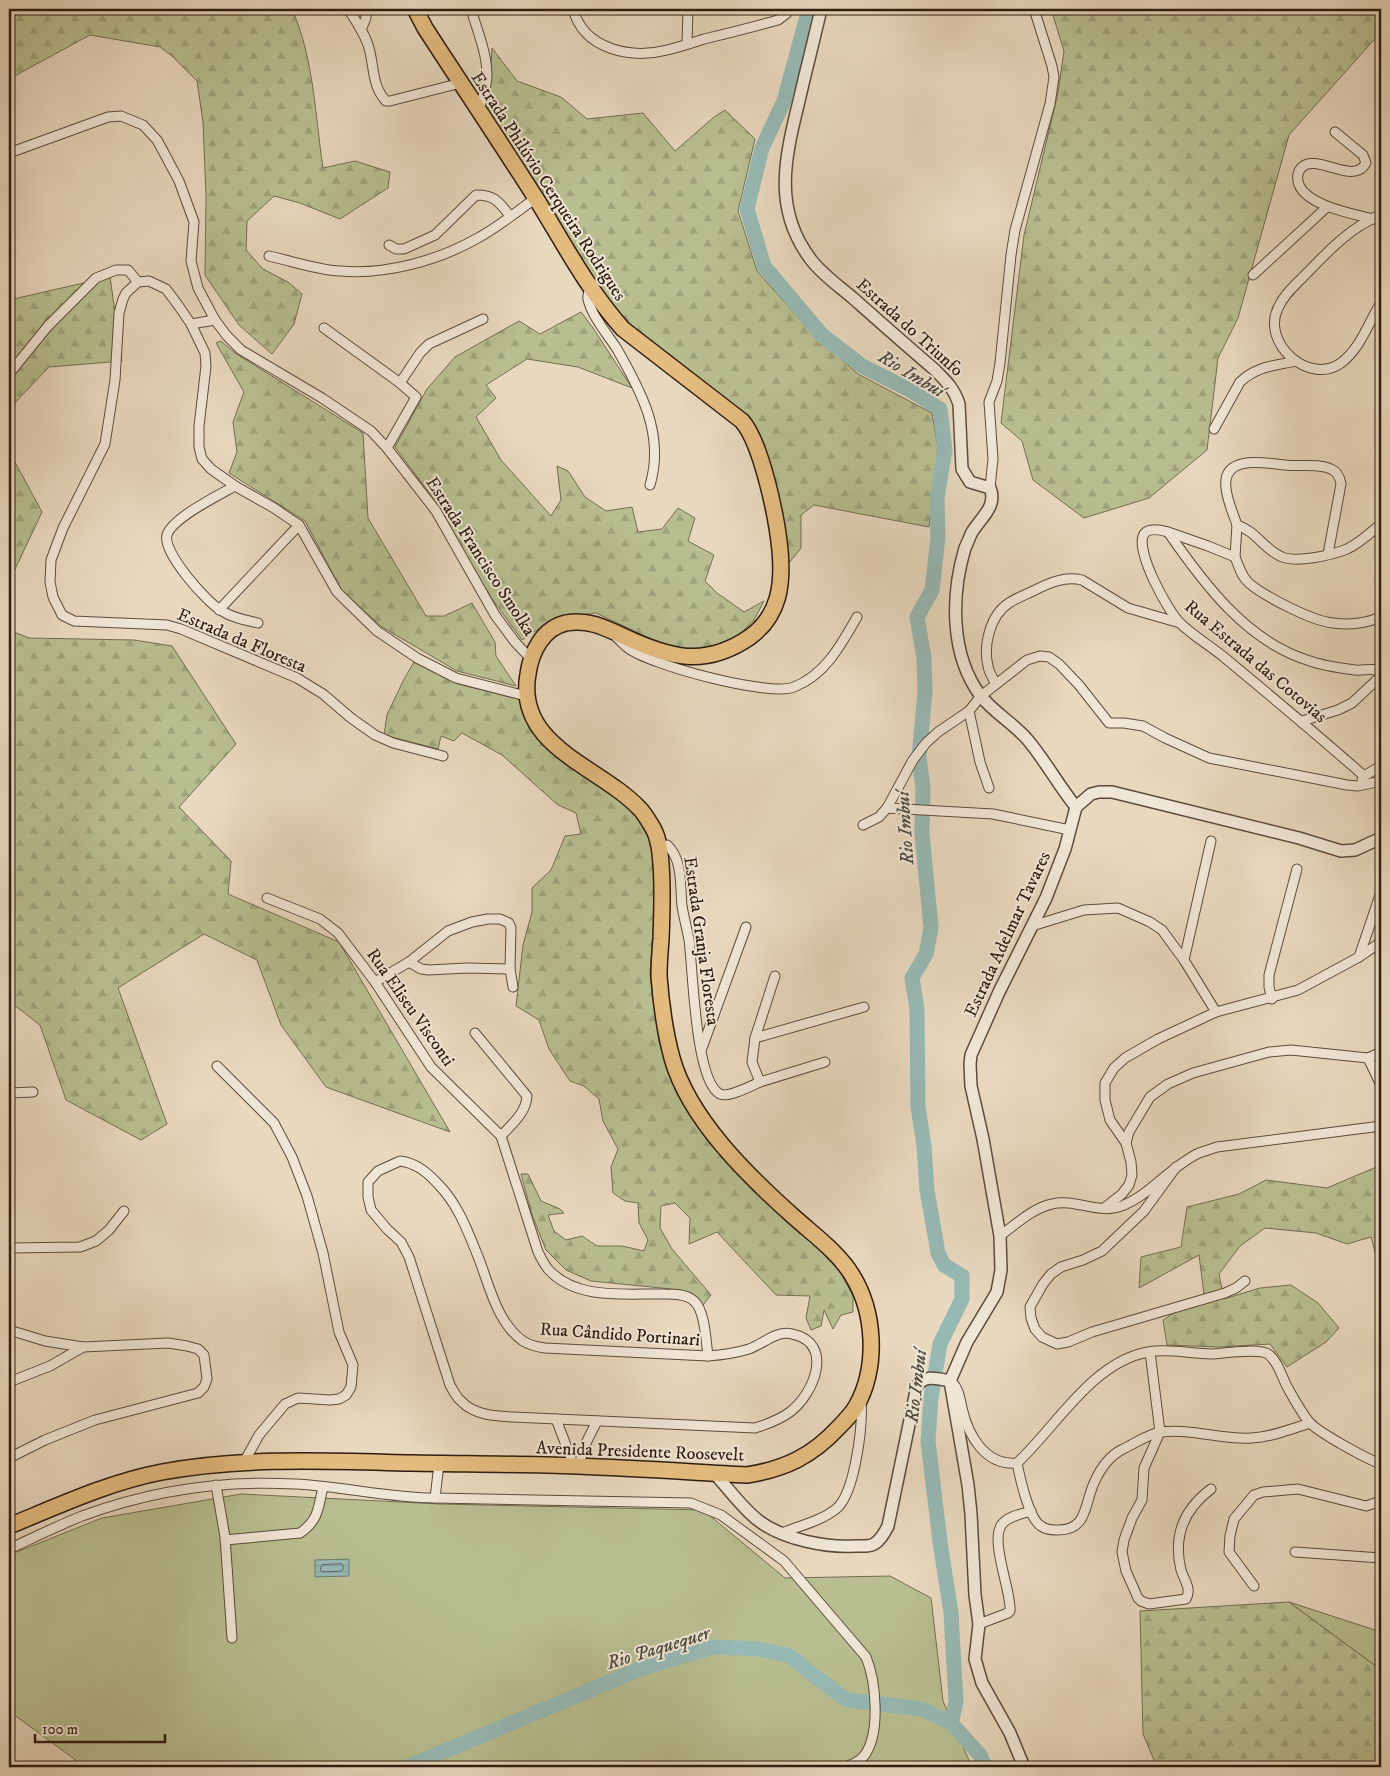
<svg xmlns="http://www.w3.org/2000/svg" width="1390" height="1776" font-family="'IM FELL DW Pica',serif">
  <style>
    .grass { fill: #b8be90; stroke: #736d50 }
    .forest { fill: url(#forest-firs); stroke: #736d50 }
    .water { fill: url(#water-rules); stroke: #6d7a73 }
    .lines { fill: none; stroke-linecap: round; stroke-linejoin: round }
    .shore { stroke: #626a62; stroke-width: 1 }
    .river { stroke: #97b9b4; stroke-width: 15 }
    .minor-casing { stroke: #5c4b3c; stroke-width: 11 }
    .tertiary-casing { stroke: #5c4b3c; stroke-width: 14 }
    .primary-casing { stroke: #2e1c11; stroke-width: 18 }
    .minor { stroke: #f0e6d5; stroke-width: 9 }
    .tertiary { stroke: #f0e6d5; stroke-width: 11 }
    .primary { stroke: #e4bc7f; stroke-width: 15 }
    .labels { text-anchor: middle; stroke-width: 4; stroke-linejoin: round; paint-order: stroke }
    .street-label { font-size: 18px; fill: #2e1c11; stroke: #f0e6d5 }
    .water-label { font-size: 19px; font-style: italic; fill: #4e4b42; stroke: #f0e6d5 }
  </style>
  <defs>
    <pattern id="forest-firs" width="22" height="20" patternUnits="userSpaceOnUse" patternTransform="scale(1.25)"><rect width="22" height="20" fill="#b8be90"/><path d="M5 1l3.5 6h-7zM16 11l3.5 6h-7z" fill="#9ea37b"/></pattern>
    <pattern id="water-rules" width="6" height="5" patternUnits="userSpaceOnUse" patternTransform="scale(1.25)"><rect width="6" height="5" fill="#97b9b4"/><path d="M0 2.5h6" fill="none" stroke="#829e9a"/></pattern>
  </defs>
  <rect width="100%" height="100%" fill="#e8d8be"/>
  <filter id="stains"><feTurbulence type="fractalNoise" baseFrequency=".004" numOctaves="4"/><feColorMatrix values="0 0 0 0 .2 0 0 0 0 .09 0 0 0 0 .02 0 0 0 .5 -.17"/></filter>
  <radialGradient id="worn" r=".72"><stop offset=".6" stop-color="#630" stop-opacity="0"/><stop offset="1" stop-color="#630" stop-opacity=".3"/></radialGradient>
  <g class="grass">
    <polygon points="241,1494 440,1504 703,1510 785,1578 890,1576 931,1598 943,1701 972,1767 842,1767 844,1763 765,1767 85,1767 9,1711 9,1555 102,1518"/>
    <polygon points="1289,1602 1381,1632 1381,1670"/>
  </g>
  <g class="forest">
    <path d="M9,9H292C314,59 315,115 323,168L355,161L390,172L388,188L340,219L300,203L274,196L247,221L246,250L263,269L288,282L302,294L294,324L272,354L239,325L205,275L206,197L203,122L197,81L172,56L160,47L90,35L9,79Z"/>
    <polygon points="1051,9 1381,9 1381,32 1289,135 1238,318 1218,358 1207,450 1149,498 1084,518 1033,480 1022,441 1001,423 1024,235 1058,93 1064,51"/>
    <polygon points="492,48 517,81 561,97 587,119 643,113 675,151 714,117 725,110 755,139 738,211 757,271 812,333 858,374 932,413 938,448 929,527 814,505 801,515 801,548 789,563 757,428 631,329 595,281 488,111"/>
    <polygon points="110,277 122,361 49,367 9,409 9,300"/>
    <polygon points="581,312 593,328 632,388 578,367 527,359 486,385 496,398 476,417 501,460 551,516 561,500 557,466 568,471 585,497 606,511 632,507 638,532 662,529 678,508 695,518 688,541 714,555 705,581 717,593 744,612 764,601 754,620 732,642 703,649 679,650 647,637 596,613 555,618 522,640 482,585 441,509 395,447 427,389 455,357 519,321 540,334"/>
    <polygon points="221,341 235,353 363,433 368,518 426,616 444,616 472,603 495,642 496,656 516,686 457,671 382,627 342,591 305,521 229,473 237,452 233,422 244,392 216,343"/>
    <polygon points="9,451 42,512 9,582"/>
    <polygon points="9,630 29,638 134,640 172,646 236,744 179,807 231,861 228,894 339,942 450,1132 326,1087 281,1025 257,960 204,934 118,988 167,1124 141,1140 66,1100 40,1025 9,1001"/>
    <polygon points="414,662 458,684 522,700 529,725 633,810 651,843 656,888 650,975 659,1042 675,1086 713,1142 753,1191 823,1250 839,1270 853,1296 853,1312 841,1315 833,1329 824,1310 821,1326 811,1330 806,1318 810,1296 776,1295 717,1232 689,1244 690,1218 675,1203 661,1206 660,1228 672,1249 711,1295 703,1305 696,1297 671,1289 591,1281 566,1270 546,1250 532,1215 521,1174 528,1174 541,1201 560,1209 564,1213 548,1215 554,1231 566,1240 582,1236 597,1246 622,1246 644,1251 648,1240 639,1223 638,1203 625,1201 613,1193 611,1167 618,1149 603,1121 599,1099 584,1086 570,1081 549,1049 539,1020 516,1006 523,945 532,912 532,888 551,870 565,836 581,834 576,813 558,805 502,755 462,733 454,741 441,736 438,749 384,735 387,715 403,681"/>
    <polygon points="1381,1165 1381,1274 1371,1237 1347,1244 1316,1233 1265,1228 1240,1246 1219,1274 1224,1299 1260,1288 1291,1285 1318,1303 1339,1328 1326,1342 1287,1367 1270,1344 1220,1347 1167,1345 1163,1320 1204,1294 1199,1255 1139,1288 1141,1257 1181,1247 1187,1207 1239,1194 1266,1180 1327,1188"/>
    <polygon points="1289,1602 1381,1670 1381,1767 1157,1767 1143,1734 1140,1611"/>
  </g>
  <polygon class="water" points="349,1559 349,1576 315,1577 315,1560"/>
  <g class="lines">
    <polygon class="shore" points="342,1564 344,1567 342,1571 323,1572 320,1570 322,1565"/>
    <g class="river">
      <polyline points="809,9 784,101 762,148 747,209 764,266 822,335 862,366 908,389 940,409 945,450 937,498 938,537 932,590 917,617 924,658 925,692 919,758 923,788 922,833 931,928 926,954 912,978 917,1009 918,1107 924,1145 927,1191 933,1224 938,1253 944,1265 962,1276 962,1299 940,1344 931,1398 928,1441 940,1542 951,1613 956,1702 951,1723"/>
      <polyline points="407,1767 640,1669 713,1647 759,1649 790,1656 817,1678 847,1700 922,1709 951,1723 980,1755 985,1767"/>
    </g>
    <g class="minor-casing">
      <g id="minor">
        <path d="M348,9C356,21 365,34 369,48C374,65 372,87 386,101H390L461,83"/>
        <path d="M471,9C477,30 487,53 487,75C487,87 482,99 479,110"/>
        <path d="M573,9C584,50 631,59 667,50C680,47 692,43 704,39C729,33 753,27 778,20L786,14L790,9"/>
        <polyline points="361,30 366,18 366,9"/>
        <polyline points="687,44 688,9"/>
        <path d="M1335,132L1363,155L1366,163C1354,186 1317,153 1302,167C1298,171 1297,176 1298,181C1302,205 1354,214 1373,219"/>
        <polyline points="9,153 108,117 121,116 143,125 157,140 163,151 179,181 194,222 191,261 198,288 215,320 227,336 241,350 322,398 371,431 387,448 436,511 495,615 515,642 531,659"/>
        <path d="M1381,214C1374,218 1366,222 1358,227C1337,241 1320,260 1302,278C1293,287 1283,296 1278,308C1261,343 1309,386 1341,363C1361,348 1368,323 1381,303"/>
        <path d="M389,245L396,249H404L435,235L476,195C495,195 499,202 510,216"/>
        <path d="M269,256C292,261 317,270 340,271C385,275 437,261 476,239C497,228 516,212 536,198"/>
        <polyline points="1253,275 1327,207"/>
        <path d="M590,288C589,292 587,296 588,299C591,315 608,335 617,349C641,391 665,435 650,485"/>
        <polyline points="191,324 215,320"/>
        <polyline points="324,328 400,383 416,397 387,448"/>
        <polyline points="9,374 48,326 96,278 116,270 128,270 138,282"/>
        <polyline points="400,383 420,353 429,344 483,319"/>
        <path d="M1214,429L1240,382C1257,366 1274,366 1296,361"/>
        <path d="M235,486C219,495 172,518 167,535C162,552 207,603 222,611C233,618 245,620 258,623"/>
        <polyline points="990,488 993,459 989,402 997,381 1000,363 1011,255 1015,230 1050,104 1054,77 1052,66 1034,9"/>
        <path d="M1237,525C1233,513 1227,500 1226,488C1222,454 1265,463 1285,465C1300,467 1318,463 1331,469C1338,472 1340,478 1341,484L1328,554"/>
        <path d="M1168,532L1208,546L1235,557C1239,566 1241,577 1250,584C1266,597 1312,621 1333,623C1348,625 1368,624 1381,616"/>
        <path d="M1235,557L1237,525C1257,532 1263,548 1280,556C1295,564 1332,555 1347,549C1360,543 1371,532 1381,524"/>
        <polyline points="219,610 299,525"/>
        <path d="M617,638C621,641 624,645 628,648C650,665 769,697 794,687C825,675 841,645 857,617"/>
        <path d="M996,684C993,678 989,673 988,666C983,646 990,615 1009,603C1016,598 1025,595 1033,591C1049,583 1064,576 1082,580L1128,608L1180,623"/>
        <polyline points="969,711 980,762 989,788"/>
        <polyline points="1302,721 1338,710 1352,703 1381,676"/>
        <polyline points="443,756 393,743 375,735 351,718 323,694 297,678 181,629 167,625 74,621 62,615 53,597 50,582 51,560 63,528 105,444 115,380 119,313 123,299 126,293 138,282 149,281 166,289 178,305 191,324 205,353 206,366 199,426 199,447 202,459 211,469 235,486 274,508 299,525 337,592 377,631 417,658 456,678 526,696"/>
        <path d="M1364,776C1319,736 1272,697 1225,658C1211,646 1193,636 1180,623C1168,611 1134,550 1144,534C1149,527 1161,530 1168,532C1204,584 1247,642 1310,661C1324,666 1340,668 1355,670C1364,671 1373,667 1381,672"/>
        <polyline points="1362,780 1364,776 1381,766"/>
        <polyline points="887,808 993,814 1070,830"/>
        <polyline points="863,825 879,817 887,808 913,760 926,743 938,732 969,711 981,696 1027,660 1040,656 1049,657 1059,664 1079,685 1109,723 1124,723 1143,726 1165,738 1209,758 1347,785 1358,786 1381,781"/>
        <polyline points="1211,841 1184,960 1216,1012"/>
        <path d="M660,847L667,845C683,859 680,887 682,906C684,918 687,929 689,940C693,968 695,1082 720,1094C728,1098 751,1086 760,1082L752,1062L755,1038L775,976"/>
        <path d="M267,898L320,919L338,933L375,982L431,1067L501,1136L538,1252C541,1258 544,1264 548,1269C576,1301 627,1293 665,1294C674,1294 687,1294 694,1301C705,1310 706,1342 708,1356"/>
        <polyline points="1032,926 1084,910 1118,908 1150,922 1162,930 1184,960"/>
        <polyline points="1359,957 1381,892"/>
        <polyline points="409,962 421,969 429,970 467,968 510,969"/>
        <polyline points="375,982 409,962 448,931 472,922 488,919 500,919 509,923 511,928 510,969 513,987"/>
        <polyline points="1272,999 1269,987 1269,975 1297,869"/>
        <path d="M475,1033L527,1096C526,1113 512,1124 501,1136"/>
        <polyline points="755,1038 864,1007"/>
        <polyline points="702,1048 746,927"/>
        <polyline points="1368,1058 1381,1085"/>
        <polyline points="217,1066 274,1123 292,1157 307,1196 323,1253 339,1332 353,1365 351,1387 346,1395 339,1399 330,1400 298,1398 285,1404 259,1435 243,1464"/>
        <polyline points="760,1082 825,1062"/>
        <polyline points="9,1093 33,1092"/>
        <polyline points="1126,1143 1110,1120 1105,1100 1105,1083 1114,1068 1125,1058 1158,1039 1216,1012 1298,990 1359,957 1381,942"/>
        <path d="M400,1161C416,1163 427,1172 438,1184C457,1203 467,1229 477,1254C489,1283 496,1322 523,1341C529,1345 538,1347 545,1348L708,1356C722,1355 736,1353 749,1349C763,1344 777,1330 792,1334C835,1343 814,1394 790,1412C779,1420 768,1424 755,1428L513,1417C495,1416 474,1415 461,1401C456,1397 453,1390 450,1385L409,1257L401,1242L387,1229L371,1210L368,1197V1182L378,1171Z"/>
        <polyline points="1176,1167 1144,1211 1102,1251 1083,1260 1061,1267 1051,1274 1043,1284 1030,1307 1031,1318 1035,1329 1042,1337 1057,1344 1068,1342 1092,1332 1225,1293 1236,1288 1245,1281"/>
        <polyline points="1104,1208 1122,1194 1129,1185 1132,1175 1131,1162 1126,1143 1129,1132 1150,1097 1168,1084 1193,1073 1269,1052 1291,1050 1368,1058 1381,1052"/>
        <path d="M1000,1236C1016,1224 1033,1208 1052,1204C1076,1198 1100,1216 1124,1205C1152,1193 1171,1166 1199,1153C1205,1151 1211,1149 1217,1147L1381,1126"/>
        <polyline points="9,1248 80,1247 96,1241 109,1230 124,1211"/>
        <polyline points="9,1330 45,1341 83,1347"/>
        <path d="M1150,1352L1160,1432L1144,1468L1142,1500L1132,1518L1124,1540L1122,1552L1126,1571L1138,1598L1141,1601L1149,1604L1186,1599C1192,1589 1184,1580 1181,1570C1173,1537 1183,1510 1211,1489"/>
        <polyline points="9,1382 50,1366 83,1347 168,1343 187,1346 198,1349 204,1355 207,1379 204,1387 198,1393 95,1420 45,1440 9,1458"/>
        <path d="M952,1382C959,1389 960,1399 962,1408C968,1435 985,1466 1017,1463"/>
        <polyline points="556,1419 574,1466"/>
        <path d="M1017,1463C1056,1427 1092,1362 1148,1352C1168,1348 1191,1354 1212,1354C1225,1353 1259,1348 1268,1354C1279,1362 1282,1379 1289,1390C1295,1401 1302,1413 1309,1422C1319,1433 1367,1459 1381,1464"/>
        <path d="M1017,1463C1020,1478 1029,1519 1041,1526C1045,1529 1051,1530 1056,1530C1088,1531 1084,1505 1094,1483C1100,1469 1109,1456 1123,1449C1134,1444 1148,1434 1161,1432C1191,1428 1222,1440 1252,1438C1272,1437 1291,1429 1310,1423"/>
        <polyline points="578,1466 587,1441 597,1421"/>
        <polyline points="216,1485 225,1537 232,1638"/>
        <path d="M435,1498L691,1503L721,1515L784,1561L866,1657C876,1681 881,1734 864,1756C859,1762 852,1765 844,1767"/>
        <path d="M782,1533C799,1526 821,1521 836,1509C855,1494 863,1425 861,1401"/>
        <path d="M225,1540L300,1533C319,1520 318,1508 323,1487"/>
        <path d="M9,1549C33,1538 57,1526 82,1516C150,1491 222,1480 295,1484C342,1486 388,1498 435,1498L439,1464"/>
        <polyline points="1295,1552 1381,1558"/>
        <polyline points="1254,1586 1229,1552 1230,1536 1234,1519 1254,1495 1263,1492 1298,1489 1366,1506 1381,1501"/>
        <path d="M979,1624L1008,1613L1010,1611C1012,1592 988,1538 1003,1523C1009,1516 1022,1514 1031,1511"/>
      </g>
    </g>
    <g class="tertiary-casing">
      <g id="tertiary">
        <path d="M821,9C814,40 806,70 799,101C785,158 772,210 812,261C823,275 840,287 854,299C880,322 907,346 934,369C945,380 954,388 959,404L962,469L970,482L990,488C998,507 979,519 971,534C969,539 967,544 965,548C951,595 950,654 980,695C993,712 1013,723 1027,739C1045,760 1058,785 1076,807"/>
        <polyline points="950,1381 967,1342 997,1292 1001,1270 1000,1236 983,1139 971,1086 970,1064 971,1055 999,992 1046,898 1065,849 1076,807 1091,794 1099,792 1112,792 1299,838 1341,851 1355,850 1381,838"/>
        <polyline points="950,1381 968,1485 971,1514 975,1595 979,1624 975,1659 982,1683 1010,1733 1024,1767"/>
        <path d="M714,1473C729,1489 742,1508 759,1521C783,1539 826,1548 855,1546C862,1546 869,1547 874,1544C881,1540 885,1532 888,1526L917,1386C924,1374 939,1379 950,1381"/>
      </g>
    </g>
    <g class="primary-casing">
      <path id="primary" d="M9,1526C58,1506 109,1482 162,1472C244,1457 328,1461 411,1463C466,1464 522,1464 577,1466C634,1468 691,1472 747,1475C785,1469 812,1456 838,1428C846,1420 852,1414 857,1405C878,1366 875,1312 852,1275C838,1252 814,1235 794,1217C748,1176 689,1119 672,1058C665,1032 661,1003 659,976C659,964 660,951 661,939C662,914 663,889 661,864C660,851 659,839 653,828C649,822 645,814 640,809C600,766 515,747 528,674C531,652 543,628 566,623C588,619 604,627 623,636C669,658 705,668 750,637C780,615 783,584 780,550C777,519 762,444 742,421L623,329C588,290 564,244 537,200C500,142 462,85 425,28L415,9"/>
    </g>
    <use href="#minor" class="minor"/>
    <use href="#tertiary" class="tertiary"/>
    <use href="#primary" class="primary"/>
  </g>
  <g class="labels">
    <g class="street-label">
      <text transform="translate(549 186) rotate(57)" y="6">Estrada Philúvio Cerqueira Rodrigues</text>
      <text transform="translate(910 327) rotate(42)" y="6">Estrada do Triunfo</text>
      <text transform="translate(481 556) rotate(57)" y="6">Estrada Francisco Smolka</text>
      <text transform="translate(242 640) rotate(23)" y="6">Estrada da Floresta</text>
      <text transform="translate(1256 661) rotate(40)" y="6">Rua Estrada das Cotovias</text>
      <text transform="translate(1007 934) rotate(-65)" y="6">Estrada Adelmar Tavares</text>
      <text transform="translate(702 941) rotate(82)" y="6">Estrada Granja Floresta</text>
      <text transform="translate(411 1007) rotate(55)" y="6">Rua Eliseu Visconti</text>
      <text transform="translate(620 1334) rotate(4)" y="6">Rua Cândido Portinari</text>
      <text transform="translate(640 1451) rotate(2)" y="6">Avenida Presidente Roosevelt</text>
    </g>
    <g class="water-label">
      <text transform="translate(912 373) rotate(31)" y="7">Rio Imbuí</text>
      <text transform="translate(904 828) rotate(-94)" y="7">Rio Imbuí</text>
      <text transform="translate(915 1386) rotate(-83)" y="7">Rio Imbuí</text>
      <text transform="translate(658 1647) rotate(-17)" y="7">Rio Paquequer</text>
    </g>
  </g>
  <rect width="1390" height="1776" fill="none" stroke="#e8d8be" stroke-width="30"/>
  <rect x="10" y="10" width="1370" height="1756" fill="none" stroke="#2e1c11" stroke-width="2.5"/>
  <rect x="15" y="15" width="1360" height="1746" fill="none" stroke="#2e1c11"/>
  <path d="M35 1734v8h130v-8" fill="none" stroke="#2e1c11" stroke-width="2.5"/>
  <text x="42" y="1734" font-size="15" fill="#2e1c11" stroke="#f0e6d5" stroke-width="4" paint-order="stroke">100 m</text>
  <rect width="100%" height="100%" filter="url(#stains)"/>
  <rect width="100%" height="100%" fill="url(#worn)"/>
</svg>
